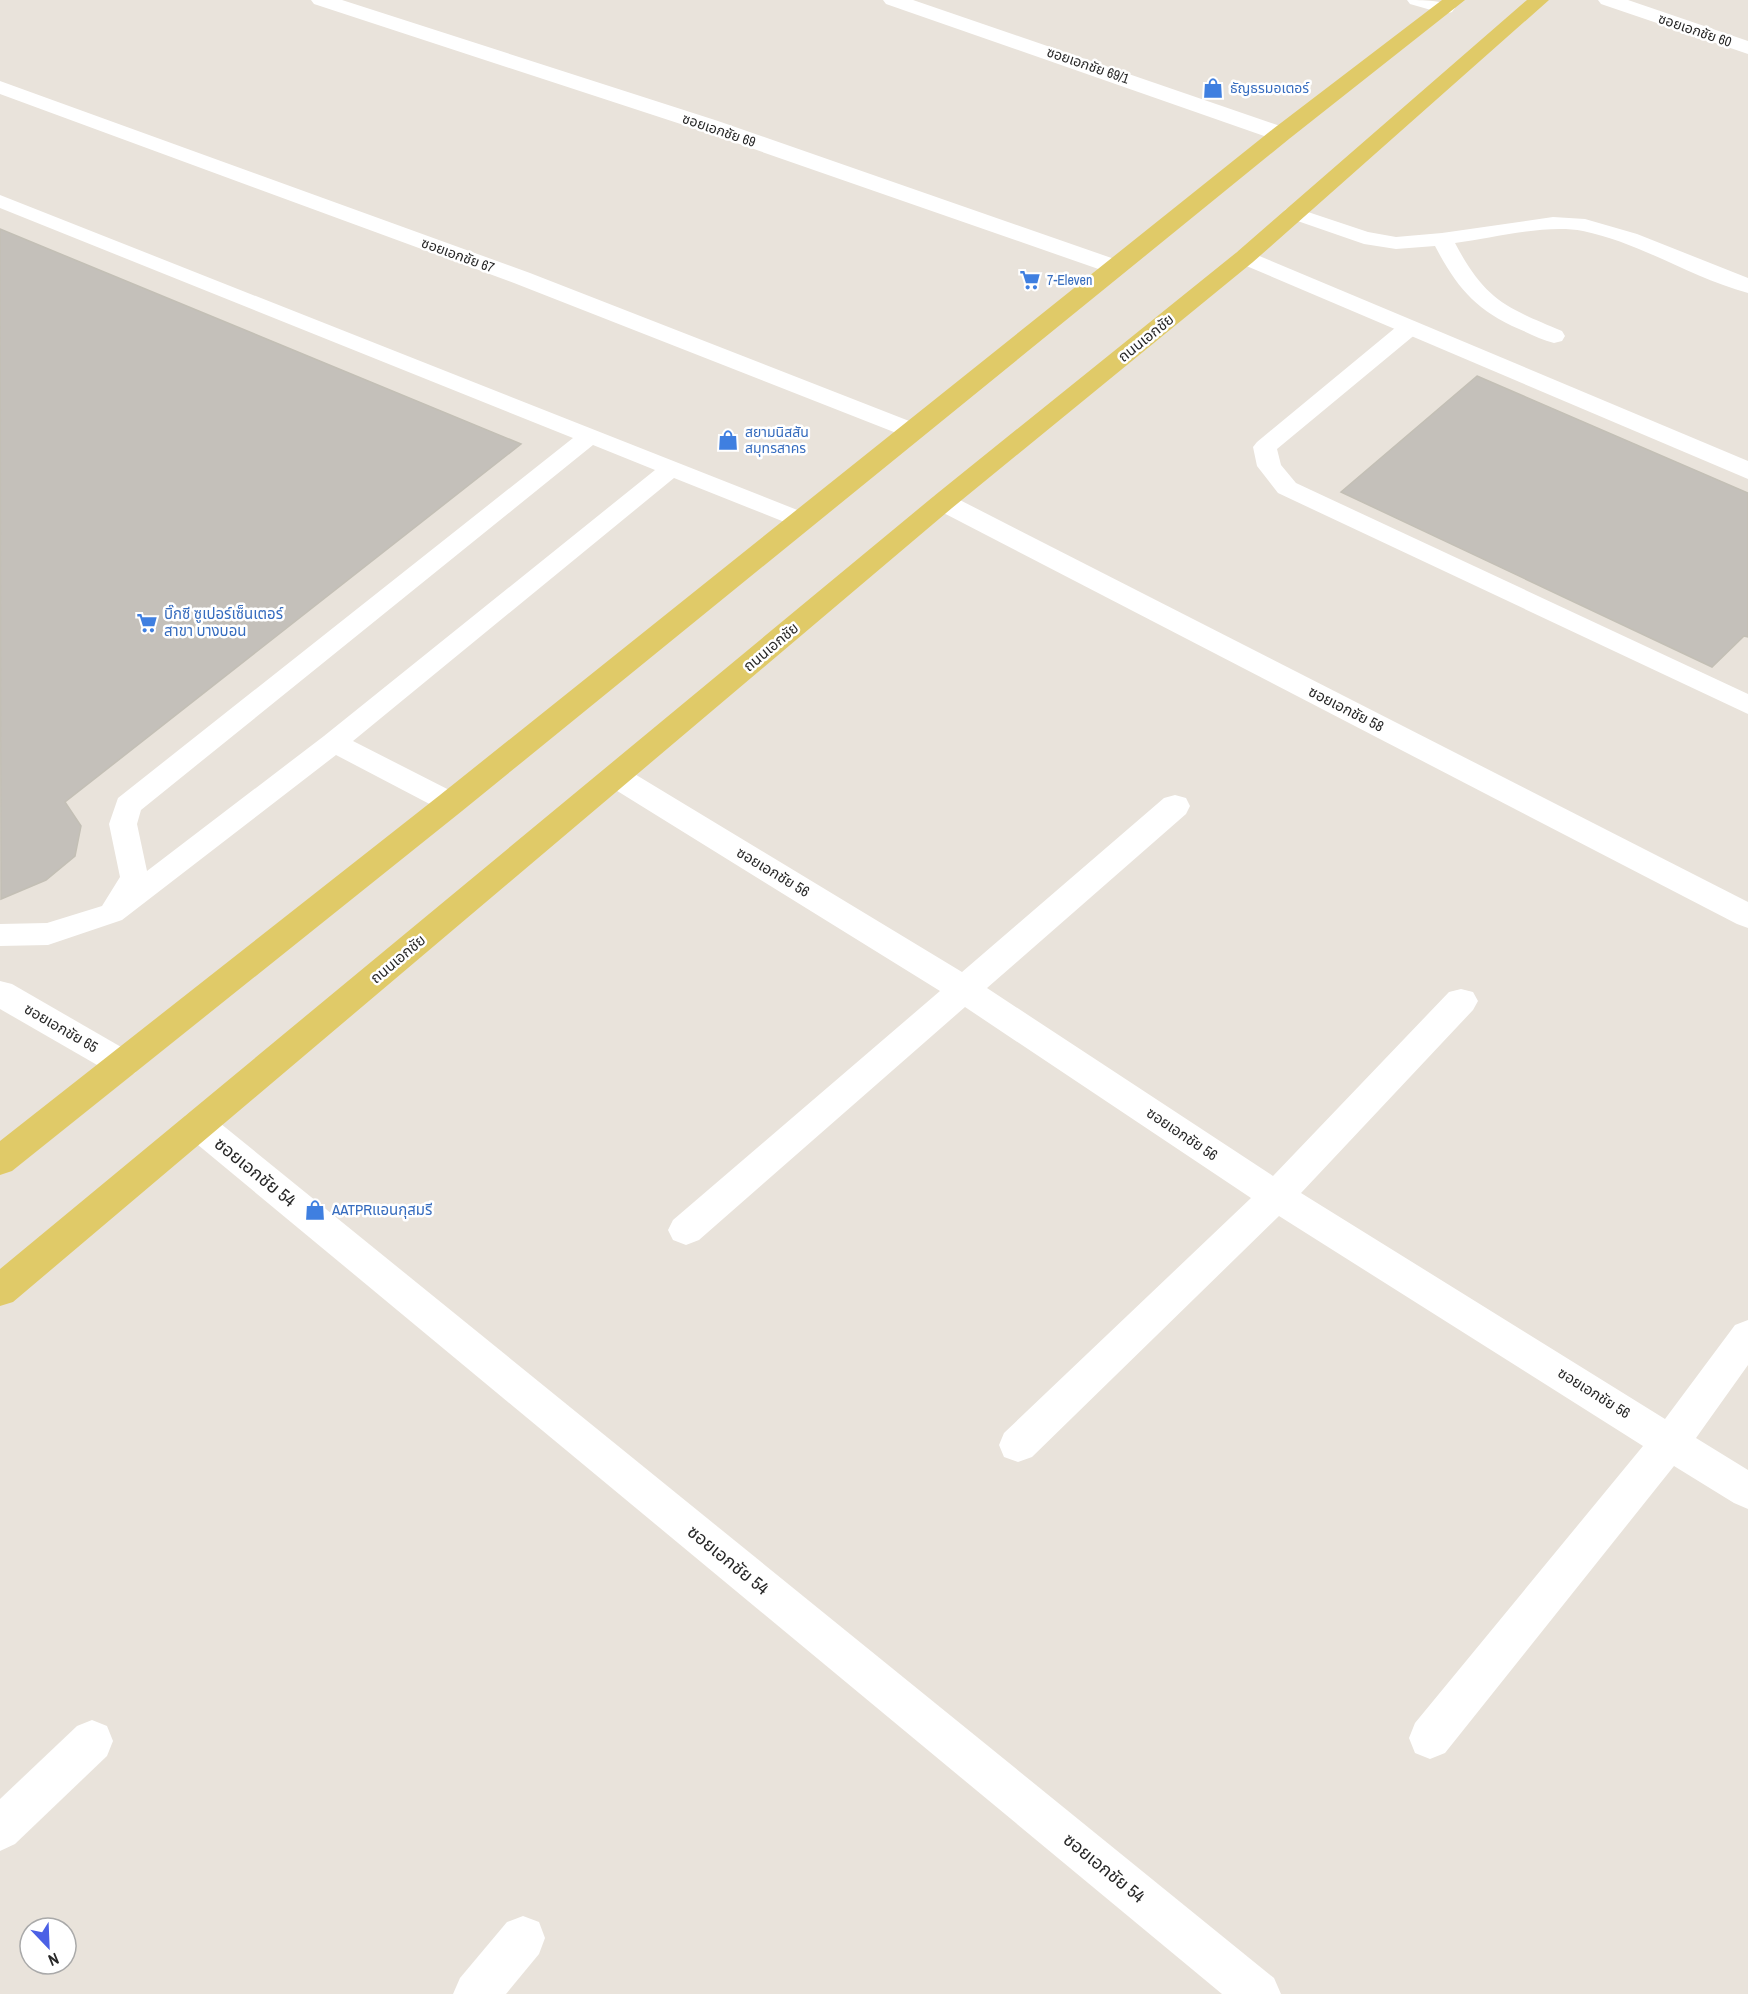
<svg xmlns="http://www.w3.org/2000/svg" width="1748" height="1994" font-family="'Archivo Narrow','Noto Sans Thai',sans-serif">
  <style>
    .building { fill: #c4c0ba; stroke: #c3bfb5; stroke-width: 1.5 }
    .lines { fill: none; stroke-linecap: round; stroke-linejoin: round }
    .lane { fill: #fff; fill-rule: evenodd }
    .street { fill: #fff; fill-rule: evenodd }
    .primary { fill: #e0ca68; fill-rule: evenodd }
    .labels { text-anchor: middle; stroke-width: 5; stroke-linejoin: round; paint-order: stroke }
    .far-street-label { font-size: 14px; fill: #282828; stroke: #fff }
    .far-shop-label { font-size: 14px; fill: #366cbe; stroke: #fff; text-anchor: start }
    .street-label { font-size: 15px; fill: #282828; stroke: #fff }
    .shop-label { font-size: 15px; fill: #366cbe; stroke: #fff; text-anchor: start }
    .near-street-label { font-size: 18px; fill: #282828; stroke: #fff }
  </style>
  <rect width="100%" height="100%" fill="#e9e3db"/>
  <g class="building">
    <polygon points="0,229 521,444 65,802 81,826 75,856 46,880 1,899"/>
    <polygon points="1477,376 1748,493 1748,637 1744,636 1712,667 1341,492"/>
  </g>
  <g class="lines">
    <g class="lane">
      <path d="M0,195L810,515L813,520L810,525L801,528L792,525L674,478L353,741L461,796L465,803L461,810L451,813L441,810L336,755L122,920L48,945L0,946V924L47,923L102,906L120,877L109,824L118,798L573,438L0,208ZM593,445L655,470L324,736L147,871L137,824L141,810Z"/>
      <path d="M1293,207L1368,232L1396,237L1442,233L1553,217L1585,219L1637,234L1748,278V293C1692,278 1641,243 1583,231C1545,224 1494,238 1455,243C1485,300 1505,307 1562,331L1565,336L1562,341L1554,343C1542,340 1531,334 1519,329C1476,310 1457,288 1435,246L1396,249L1364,244L1286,217L1283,213L1286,209Z"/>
      <polygon points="1409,321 1417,323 1420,328 1417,333 1277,449 1281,465 1296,483 1748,694 1748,714 1278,493 1257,466 1253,447 1257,442 1401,323"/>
    </g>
    <g class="street">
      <polygon points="311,0 342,0 718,121 1123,262 1127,267 1123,272 1115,274 1107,272 702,131 314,4"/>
      <polygon points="883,0 913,0 1289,129 1292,134 1289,139 1281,141 1273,139 886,4"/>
      <path d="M1407,0C1421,0 1446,0 1455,8L1452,12L1445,14L1410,4Z"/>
      <polygon points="1598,0 1628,0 1748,41 1748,54 1601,4"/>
      <polygon points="0,81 530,273 922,426 926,431 922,436 913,439 904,436 514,283 0,94"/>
      <polygon points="1245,250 1748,461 1748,479 1237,262 1233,257 1237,252"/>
      <polygon points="943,494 952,496 1748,902 1748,928 1737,924 934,508 930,502 934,496"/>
      <polygon points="617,767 628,770 962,972 1164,798 1175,795 1186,798 1190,806 1186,814 987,988 1273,1176 1449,992 1461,989 1473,992 1478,1001 1473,1010 1301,1193 1665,1419 1735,1325 1748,1320 1748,1365 1696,1438 1748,1470 1748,1509 1734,1503 1674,1466 1445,1753 1430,1759 1415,1753 1409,1738 1415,1723 1643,1446 1279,1216 1032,1457 1018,1462 1004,1457 999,1445 1004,1433 1251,1198 965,1007 699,1240 686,1245 673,1240 668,1230 673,1220 940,991 606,784 602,777 606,770"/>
      <polygon points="0,981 12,984 135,1055 140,1064 135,1073 123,1077 111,1073 0,1009"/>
      <polygon points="198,1111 210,1115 1274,1978 1281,1994 1222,1994 186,1135 181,1125 186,1115"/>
      <polygon points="92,1720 107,1726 113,1741 107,1756 15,1844 0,1851 0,1799 77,1726"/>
      <polygon points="523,1916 539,1922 545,1938 539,1954 506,1994 453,1994 460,1978 507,1922"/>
    </g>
    <g class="primary">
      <polygon points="1442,0 1465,0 1289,139 462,811 12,1171 0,1175 0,1141 440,795 1273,129"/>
      <polygon points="1527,0 1549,0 1253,262 952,508 13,1302 0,1306 0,1269 934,496 1237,252"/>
    </g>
  </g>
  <defs>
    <g id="shop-bare" transform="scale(1.62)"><path d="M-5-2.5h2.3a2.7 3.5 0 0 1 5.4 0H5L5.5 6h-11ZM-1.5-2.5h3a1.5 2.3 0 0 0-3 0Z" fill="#3f7fe0" stroke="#fff" stroke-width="2.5" paint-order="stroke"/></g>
    <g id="supermarket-bare" transform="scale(1.62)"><path d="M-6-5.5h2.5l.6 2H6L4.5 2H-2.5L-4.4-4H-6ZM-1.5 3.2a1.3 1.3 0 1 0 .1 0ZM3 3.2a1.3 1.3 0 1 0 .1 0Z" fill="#3f7fe0" stroke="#fff" stroke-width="2.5" paint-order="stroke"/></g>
  </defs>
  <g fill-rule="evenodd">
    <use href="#shop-bare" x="1213" y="88"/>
    <use href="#supermarket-bare" x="1030" y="280"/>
    <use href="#shop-bare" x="728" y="440"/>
    <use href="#supermarket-bare" x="147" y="623"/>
    <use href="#shop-bare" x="315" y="1210"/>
  </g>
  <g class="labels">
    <g class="far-street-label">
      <text transform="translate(1695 30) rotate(19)" y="5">ซอยเอกชัย 60</text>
      <text transform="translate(1088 65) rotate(19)" y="5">ซอยเอกชัย 69/1</text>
      <text transform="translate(719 130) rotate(19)" y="5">ซอยเอกชัย 69</text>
      <text transform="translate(458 255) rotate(20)" y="5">ซอยเอกชัย 67</text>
    </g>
    <g class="far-shop-label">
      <text x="1230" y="93">ธัญธรมอเตอร์</text>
      <text x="1047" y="285">7-Eleven</text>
      <text x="745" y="437">สยามนิสสัน<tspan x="745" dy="16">สมุทรสาคร</tspan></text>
    </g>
    <g class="street-label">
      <text transform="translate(1146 338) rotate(-39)" y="5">ถนนเอกชัย</text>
      <text transform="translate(771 647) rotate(-40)" y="5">ถนนเอกชัย</text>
      <text transform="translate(1346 709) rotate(27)" y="5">ซอยเอกชัย 58</text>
      <text transform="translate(773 872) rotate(31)" y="5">ซอยเอกชัย 56</text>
      <text transform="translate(398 959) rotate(-40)" y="5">ถนนเอกชัย</text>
      <text transform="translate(61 1028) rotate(30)" y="5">ซอยเอกชัย 65</text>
      <text transform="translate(1182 1134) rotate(34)" y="5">ซอยเอกชัย 56</text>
      <text transform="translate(1594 1393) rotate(32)" y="5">ซอยเอกชัย 56</text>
    </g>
    <g class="shop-label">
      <text x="164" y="619">บิ๊กซี ซูเปอร์เซ็นเตอร์<tspan x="164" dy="17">สาขา บางบอน</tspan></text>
      <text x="332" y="1215">AATPRแอนกุสมรี</text>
    </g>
    <g class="near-street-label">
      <text transform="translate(255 1172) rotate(39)" y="6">ซอยเอกชัย 54</text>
      <text transform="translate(728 1560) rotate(39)" y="6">ซอยเอกชัย 54</text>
      <text transform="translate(1104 1868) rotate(39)" y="6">ซอยเอกชัย 54</text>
    </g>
  </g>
  <g transform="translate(48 1946) rotate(157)"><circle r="28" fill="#ffffff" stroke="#a9a9a9" stroke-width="1.5"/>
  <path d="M0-4.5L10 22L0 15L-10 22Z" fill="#4b60e5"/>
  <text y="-9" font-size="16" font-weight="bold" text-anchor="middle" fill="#282828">N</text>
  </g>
</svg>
